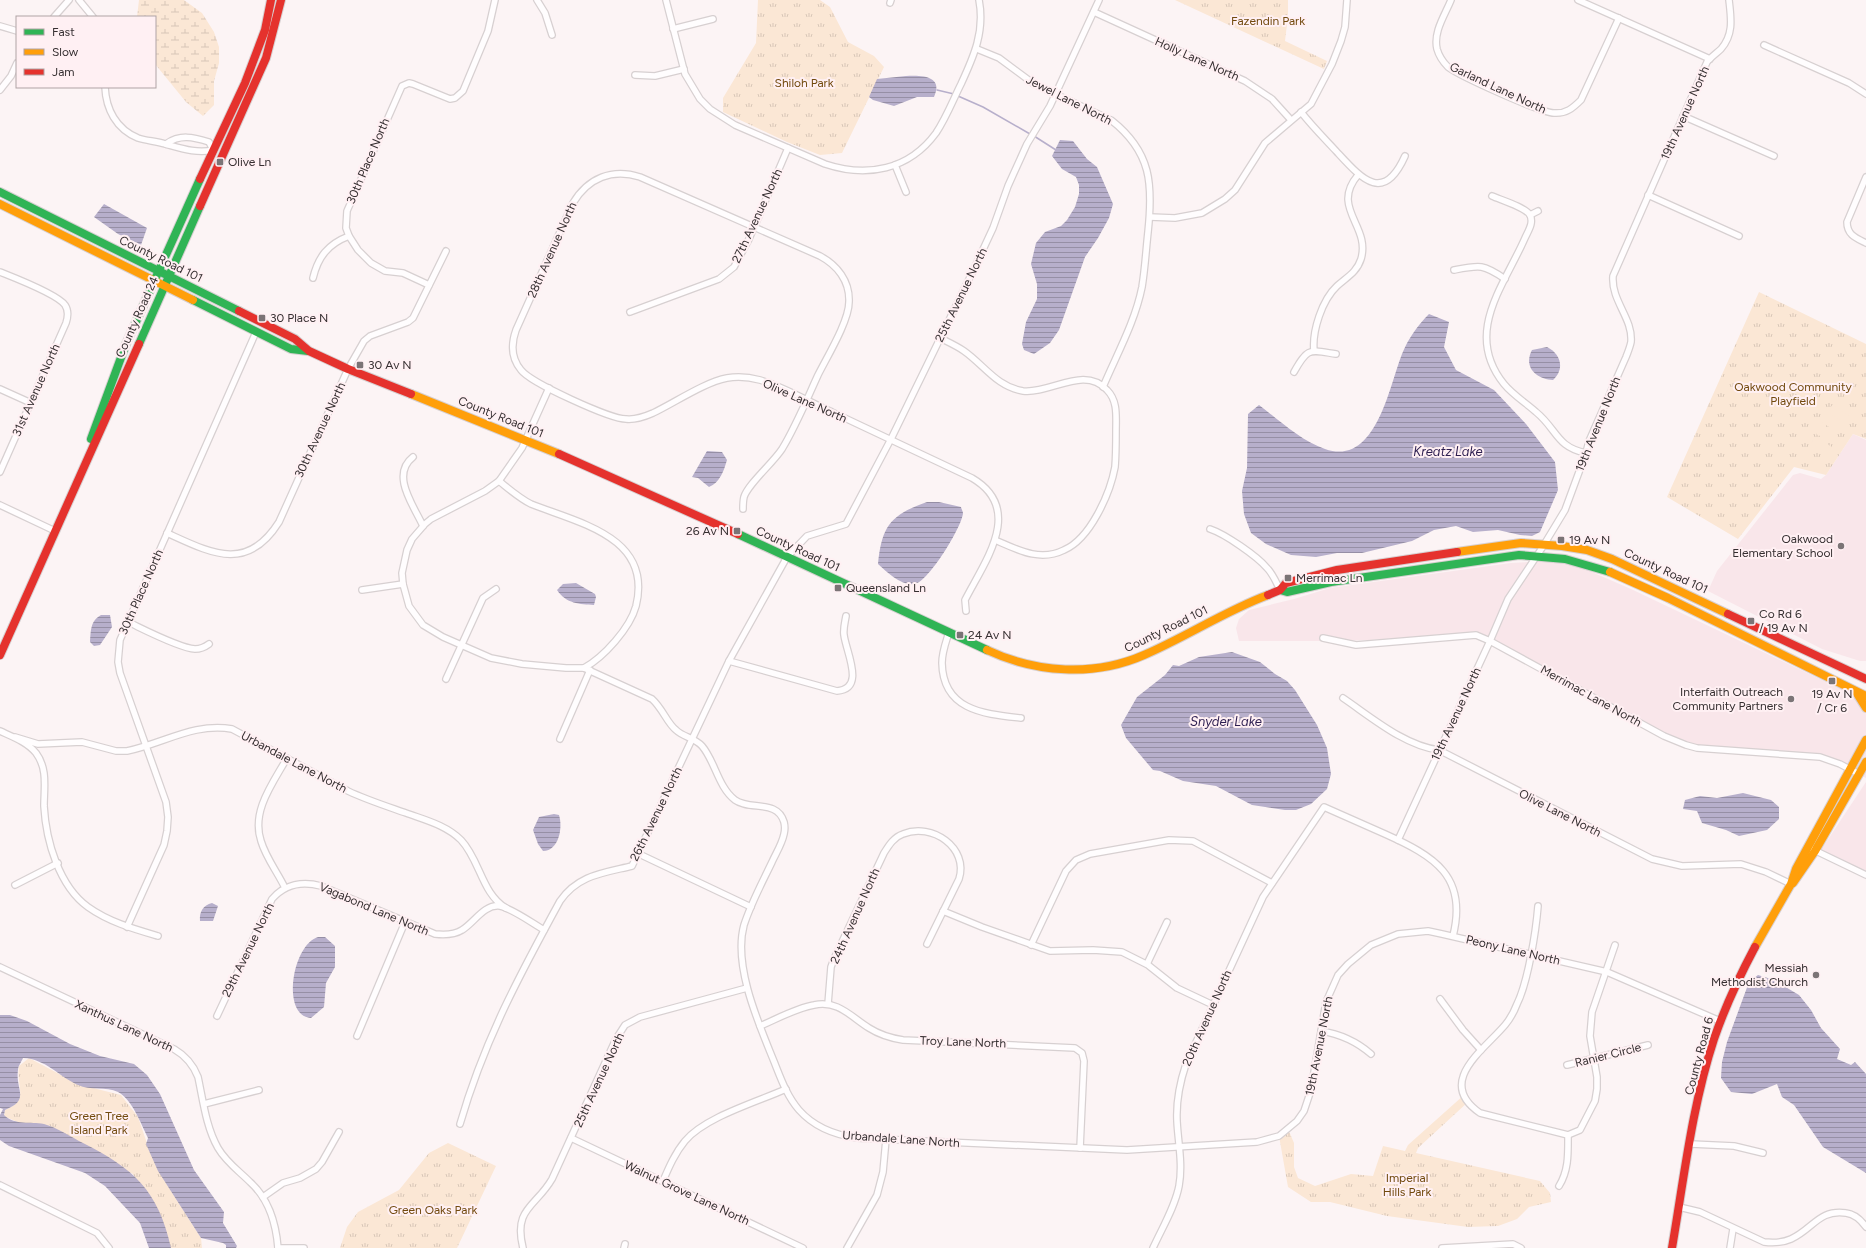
<svg xmlns="http://www.w3.org/2000/svg" width="1866" height="1248" font-family="Figtree,sans-serif">
  <style>
    .built { fill: #f9e6ea }
    .wetland { fill: url(#wetland-marsh) }
    .park { fill: url(#park-tufts) }
    .pitch { fill: #fbe7d5 }
    .water { fill: url(#water-rules) }
    .lines { fill: none; stroke-linecap: round; stroke-linejoin: round }
    .stream { stroke: #b7afcb; stroke-width: 1.5 }
    .street-casing { stroke: #d7d0d1; stroke-width: 8 }
    .fast-casing { stroke: #d7d0d1; stroke-width: 10 }
    .slow-casing { stroke: #d7d0d1; stroke-width: 10 }
    .jam-casing { stroke: #d7d0d1; stroke-width: 10 }
    .street { stroke: #fffdfe; stroke-width: 5.5 }
    .fast { stroke: #30b455; stroke-width: 8 }
    .slow { stroke: #ff9f0a; stroke-width: 8 }
    .jam { stroke: #e5322d; stroke-width: 8 }
    .poi-dot { fill: #7b7476; stroke: #fff0f3; stroke-width: 1.5 }
    .labels { text-anchor: middle; stroke-width: 4; stroke-linejoin: round; paint-order: stroke }
    .park-label { font-size: 12px; fill: #724a0e; stroke: #fff0f3 }
    .street-label { font-size: 12px; fill: #362f31; stroke: #fff0f3 }
    .poi-label { font-size: 12px; fill: #362f31; stroke: #fff0f3; text-anchor: start }
    .water-label { font-size: 13px; font-style: italic; fill: #2d1e50; stroke: #fff0f3 }
  </style>
  <defs>
    <pattern id="wetland-marsh" width="20" height="14" patternUnits="userSpaceOnUse"><rect width="20" height="14" fill="#fbe7d5"/><path d="M1 5h8M5 5V1M11 12h8M15 12V8" fill="none" stroke="#d8c6b7"/></pattern>
    <pattern id="park-tufts" width="24" height="20" patternUnits="userSpaceOnUse"><rect width="24" height="20" fill="#fbe7d5"/><path d="M3 7l-1-3M5 7V3M7 7l1-3M15 17l-1-3M17 17v-4M19 17l1-3" fill="none" stroke="#d8c6b7"/></pattern>
    <pattern id="water-rules" width="6" height="5" patternUnits="userSpaceOnUse"><rect width="6" height="5" fill="#b7afcb"/><path d="M0 2.5h6" fill="none" stroke="#968fa5"/></pattern>
  </defs>
  <rect width="100%" height="100%" fill="#fcf4f5"/>
  <g class="built">
    <polygon points="1853,434 1866,440 1866,661 1860,661 1822,649 1708,591 1717,571 1793,475 1800,473 1821,479 1826,475"/>
    <polygon points="1552,561 1571,563 1631,589 1866,701 1866,778 1847,767 1811,759 1740,755 1696,749 1675,742 1508,650 1475,637 1332,641 1239,641 1236,628 1239,619 1249,610 1294,599 1330,588 1511,563"/>
    <polygon points="1866,782 1866,873 1819,853"/>
  </g>
  <polygon class="wetland" points="139,0 184,0 202,13 214,32 219,47 219,63 214,81 214,105 203,116 186,102 155,64 155,17 137,17"/>
  <g class="park">
    <polygon points="758,0 820,0 830,7 848,42 874,56 884,67 842,153 820,155 787,142 723,112 723,98 756,43"/>
    <polygon points="1175,0 1288,0 1288,16 1285,41 1327,61 1324,69"/>
    <polygon points="1759,292 1866,344 1866,439 1853,434 1826,475 1794,467 1738,539 1667,497"/>
    <path d="M29,1058L65,1077L97,1089L121,1095L138,1117L150,1152L166,1183L201,1238L202,1248H164L133,1174L4,1116L5,1110C30,1100 16,1088 19,1066Z"/>
    <polygon points="1464,1095 1468,1102 1418,1148 1416,1153 1540,1181 1550,1193 1551,1202 1529,1207 1517,1219 1498,1226 1468,1227 1387,1216 1330,1202 1311,1202 1288,1187 1279,1136 1288,1129 1294,1143 1294,1167 1298,1178 1315,1186 1351,1174 1373,1176 1383,1146 1405,1151 1408,1145"/>
    <polygon points="448,1143 496,1166 457,1248 340,1248 347,1227 358,1212 399,1190 429,1153"/>
  </g>
  <g class="pitch">
    <polygon points="1832,405 1849,415 1845,422 1828,413"/>
    <polygon points="1826,416 1844,425 1840,433 1822,423"/>
    <polygon points="1820,427 1838,436 1834,443 1816,434"/>
    <polygon points="1815,437 1832,447 1828,454 1810,445"/>
  </g>
  <g class="water">
    <path d="M906,76C922,75 944,76 934,97H917L894,106L873,100L869,97L877,79Z"/>
    <polygon points="1060,140 1073,141 1087,159 1097,167 1113,204 1109,218 1098,238 1085,257 1059,330 1050,343 1034,354 1024,350 1022,344 1026,322 1037,299 1037,284 1031,264 1036,243 1045,232 1061,226 1067,220 1075,207 1079,194 1079,185 1076,177 1062,169 1052,156"/>
    <polygon points="104,204 147,228 141,245 118,234 94,217"/>
    <path d="M1429,314L1449,322L1444,347L1456,370L1494,390L1526,424L1555,462L1558,490L1540,532L1532,536L1520,535L1498,530L1473,532L1456,526L1434,530L1412,541L1362,553H1337L1316,557L1291,555L1266,544L1251,533L1244,514L1242,491L1247,468L1248,414L1259,405C1279,420 1301,441 1325,449C1376,467 1389,387 1402,354C1408,339 1417,326 1429,314Z"/>
    <path d="M1547,347C1561,354 1565,369 1553,380C1536,379 1523,367 1532,350Z"/>
    <path d="M707,451L722,452L727,460C724,470 720,483 709,487L698,478L692,477Z"/>
    <path d="M927,502H939L961,507C961,508 963,512 963,513C962,527 929,581 915,584C901,586 888,573 878,564C882,526 890,515 927,502Z"/>
    <path d="M576,583L595,594L596,597L594,605C580,604 566,604 557,590L563,584Z"/>
    <path d="M101,615H110L112,627L100,645L94,646L90,642C91,631 90,621 101,615Z"/>
    <polygon points="1232,652 1260,662 1275,674 1287,681 1295,690 1317,725 1327,748 1331,774 1327,789 1311,804 1296,810 1285,810 1252,805 1216,786 1183,781 1160,771 1153,770 1126,738 1121,725 1137,697 1165,675 1173,665 1179,666 1199,657"/>
    <polygon points="1743,793 1771,800 1779,807 1779,819 1767,830 1739,836 1726,830 1702,823 1697,811 1683,809 1685,800 1700,796 1717,798"/>
    <path d="M554,814L559,815C563,827 559,851 543,851L538,844L533,830L539,817Z"/>
    <path d="M212,903L218,906L213,921H200C199,912 203,905 212,903Z"/>
    <path d="M318,937H325L335,946V967L326,983L324,1007L311,1018C281,1016 292,945 318,937Z"/>
    <polygon points="1758,975 1774,980 1799,995 1811,1010 1821,1028 1840,1049 1837,1059 1851,1065 1855,1062 1866,1074 1866,1173 1823,1147 1794,1105 1782,1097 1777,1084 1752,1094 1731,1092 1721,1078 1722,1062 1727,1042 1749,982"/>
    <path d="M0,1015H10L27,1021L70,1044L100,1056L134,1064L147,1075L160,1094L194,1170L224,1212L223,1223L237,1246L236,1248H226V1245L223,1243L201,1238L158,1171L146,1144L148,1138C141,1124 132,1099 118,1092C106,1086 90,1091 78,1085C58,1076 46,1059 23,1058C22,1061 18,1066 18,1070C15,1090 31,1100 5,1110L4,1115C16,1126 30,1121 44,1124C58,1128 71,1137 83,1143C134,1169 158,1190 171,1248H149L140,1223L105,1186L85,1173L9,1146L0,1140V1115L3,1109L0,1108Z"/>
  </g>
  <g class="lines">
    <g class="stream">
      <polyline points="937,90 954,94"/>
      <polyline points="958,96 983,107 1030,134"/>
      <polyline points="1034,136 1056,150"/>
    </g>
    <g class="street-casing">
      <g id="street">
        <polyline points="79,0 93,17"/>
        <polyline points="537,0 545,13 552,35"/>
        <path d="M666,0L685,74L700,99L710,109L735,125L825,164C867,178 909,170 936,133C946,118 953,100 961,84C974,56 985,31 979,0"/>
        <path d="M1451,0C1445,15 1433,32 1437,49C1439,56 1443,62 1448,67C1460,76 1541,113 1554,113C1566,114 1573,108 1581,100L1619,18"/>
        <polyline points="1578,0 1710,59"/>
        <polyline points="890,3 891,0"/>
        <polyline points="1094,12 1245,81 1272,99 1291,120"/>
        <polyline points="54,17 69,0"/>
        <polyline points="0,26 17,31"/>
        <polyline points="673,29 713,19"/>
        <polyline points="1764,45 1849,83 1866,94"/>
        <path d="M977,49L999,58L1034,84L1111,120C1152,152 1153,185 1148,232C1146,250 1145,269 1142,287C1135,322 1117,354 1103,387"/>
        <polyline points="635,75 655,76 684,69"/>
        <path d="M105,87C106,109 116,129 138,138C147,141 156,141 165,144C180,148 197,154 213,150"/>
        <polyline points="0,90 11,76 17,63"/>
        <path d="M1301,112C1312,126 1324,138 1336,151C1361,178 1383,205 1405,156"/>
        <polyline points="1683,116 1774,156"/>
        <path d="M166,144C180,134 193,137 209,142L213,150"/>
        <polyline points="895,165 906,192"/>
        <path d="M1866,177L1847,222C1847,235 1856,238 1866,243"/>
        <polyline points="1648,195 1739,236"/>
        <path d="M1492,196C1501,200 1525,207 1530,215C1534,223 1528,231 1525,238C1504,286 1463,333 1504,384C1513,395 1526,403 1536,412C1557,429 1556,447 1586,453"/>
        <polyline points="1530,215 1538,211"/>
        <polyline points="1150,217 1175,218 1202,213 1225,199 1235,190 1265,143 1311,104 1332,64 1341,41 1345,27 1347,0"/>
        <path d="M1454,270C1480,265 1483,264 1505,279"/>
        <path d="M0,272C15,278 57,294 65,305C69,311 68,317 66,323L0,472"/>
        <path d="M313,278C318,257 328,244 349,236"/>
        <polyline points="429,285 403,273 385,271 371,263 358,250 349,236 346,228 347,211 402,86 409,83 413,84 450,99 455,98 463,91 488,31 495,0"/>
        <polyline points="630,312 719,279 734,267 749,239 788,148"/>
        <path d="M940,338C948,342 957,346 964,351C984,365 997,387 1023,391C1051,394 1084,365 1107,390C1118,401 1116,416 1116,431C1116,443 1116,455 1115,467C1110,494 1090,539 1064,550C1040,562 1018,550 995,540"/>
        <path d="M1314,351C1312,331 1322,300 1337,286C1347,277 1357,272 1361,259C1371,226 1330,208 1358,175"/>
        <path d="M1294,372C1308,347 1309,350 1336,354"/>
        <path d="M549,388L522,448L499,481L485,491L431,519L425,524L412,539L407,550L402,573L403,584L409,606L423,625L443,637L491,658L522,664L566,668H584L652,699C663,709 667,723 676,730C683,737 695,738 702,746C715,761 718,787 735,800C750,811 777,799 784,822C785,826 785,830 784,834C782,844 776,853 772,862C762,883 751,903 744,925C733,965 758,1022 773,1059C780,1076 786,1095 799,1110C814,1127 835,1135 857,1138L1127,1150L1257,1142L1279,1136L1297,1121L1304,1111L1311,1090L1326,1002L1338,975L1348,964L1371,945L1398,934L1428,931L1442,934L1607,972L1720,1021"/>
        <polyline points="0,389 31,403"/>
        <path d="M413,457C390,475 414,506 423,526"/>
        <path d="M499,481C509,489 519,498 531,504C579,523 653,537 636,606C630,628 604,657 584,668"/>
        <polyline points="0,505 55,531"/>
        <path d="M743,509C743,505 743,501 744,497C748,484 773,463 782,449C796,426 807,399 818,375C827,357 849,321 849,302C850,281 837,265 820,256L640,177C612,168 588,178 573,203L516,330C511,344 511,358 521,370C531,383 610,419 626,419C636,420 644,417 653,413C674,403 705,382 727,378C738,376 749,377 760,380C785,387 809,402 832,412C879,434 925,456 972,478C1025,509 985,561 965,600L966,611"/>
        <path d="M1210,529C1225,534 1257,556 1267,568C1273,574 1276,582 1280,590"/>
        <path d="M167,533C211,553 247,573 279,522L348,369L364,341L370,336L408,322L413,318L446,251"/>
        <polyline points="362,590 403,584"/>
        <path d="M128,622C143,629 179,648 195,649C200,649 205,647 209,644"/>
        <path d="M949,632C946,642 942,652 942,663C943,711 985,714 1021,718"/>
        <polyline points="1323,638 1356,645 1476,635 1490,641 1664,736 1686,745 1697,748 1820,757 1840,764 1859,774"/>
        <path d="M729,661L837,691C866,689 846,652 844,635C843,629 845,622 846,616"/>
        <polyline points="446,679 483,598 496,589"/>
        <path d="M1343,698C1371,717 1405,746 1439,750L1652,859L1682,866L1741,864L1766,872L1791,884"/>
        <path d="M0,731C13,737 27,742 36,753C48,769 44,788 44,806C46,841 59,886 88,907C109,922 134,929 158,936"/>
        <path d="M15,737L38,744L82,742L116,751H127C162,744 195,722 232,729L348,791C367,800 386,806 406,813C425,820 446,825 461,840C480,860 482,894 506,908"/>
        <polyline points="560,739 590,670"/>
        <path d="M1398,840L1490,641L1508,599L1542,548L1565,510L1586,453L1589,441L1626,357C1628,352 1630,347 1631,342C1633,318 1611,301 1613,276L1707,62C1711,57 1717,53 1721,49C1734,34 1731,18 1729,0"/>
        <polyline points="1812,849 1866,875"/>
        <polyline points="637,853 751,907"/>
        <polyline points="15,885 58,863"/>
        <path d="M285,888C278,873 266,858 261,841C251,811 273,783 287,758"/>
        <path d="M1538,906C1536,931 1528,982 1517,1004C1514,1012 1510,1019 1505,1025C1484,1050 1435,1082 1480,1113L1568,1135L1580,1130L1595,1101L1597,1089V1077L1590,1036L1592,1012L1615,945"/>
        <polyline points="943,911 982,927 1050,951 1093,950 1122,952 1148,965 1177,988 1213,1005"/>
        <polyline points="127,927 164,845 167,831 168,817 166,802 120,673 118,662 120,640 256,332"/>
        <polyline points="1031,945 1066,871 1076,860 1090,854 1169,840 1193,841 1272,883"/>
        <polyline points="1147,964 1167,922"/>
        <path d="M0,967L174,1049C186,1056 193,1064 198,1077C203,1100 206,1127 218,1148C226,1162 239,1171 250,1182C269,1199 276,1223 278,1248"/>
        <polyline points="1440,999 1463,1030 1481,1050"/>
        <path d="M828,1004L831,967L834,959L884,853C889,845 894,837 903,834C932,822 969,848 959,879L927,944"/>
        <path d="M217,1016L272,899C285,884 303,881 321,886L435,934C444,935 454,935 462,930C474,923 484,904 500,906C513,909 532,923 544,930"/>
        <path d="M760,1026C777,1019 796,1008 814,1005C838,1000 850,1016 869,1028C880,1035 890,1038 903,1040L1075,1048L1082,1053L1084,1061L1080,1148"/>
        <path d="M1321,1031C1340,1034 1356,1041 1371,1054"/>
        <polyline points="357,1036 405,922"/>
        <polyline points="1567,1065 1648,1045"/>
        <polyline points="204,1104 259,1090"/>
        <path d="M460,1124C484,1041 519,976 560,901C578,875 603,873 632,866L729,661L787,557L807,536L846,524L891,439L973,271L993,228L1008,186L1027,144L1050,106L1099,0"/>
        <polyline points="571,1138 803,1248"/>
        <polyline points="1691,1144 1734,1146 1763,1153"/>
        <path d="M663,1181C669,1167 675,1153 685,1141C705,1117 757,1102 786,1089"/>
        <polyline points="0,1185 97,1233 109,1248"/>
        <path d="M1559,1186C1569,1170 1568,1153 1568,1135"/>
        <polyline points="263,1197 283,1183 300,1178 316,1169 322,1162 339,1132"/>
        <path d="M1679,1207L1700,1212L1764,1242C1773,1243 1782,1243 1791,1239C1813,1229 1819,1209 1846,1213C1854,1214 1861,1220 1866,1227"/>
        <polyline points="278,1248 304,1248"/>
        <path d="M523,1248C513,1208 536,1207 552,1179L616,1039L625,1025L640,1017L747,988"/>
        <polyline points="624,1248 625,1244"/>
        <polyline points="847,1248 877,1195 883,1172 886,1139"/>
        <path d="M1153,1248C1162,1228 1175,1207 1179,1186C1183,1164 1178,1142 1177,1121C1176,1101 1180,1082 1186,1064L1263,897L1324,807C1344,816 1365,825 1385,834C1434,856 1468,876 1453,936"/>
        <polyline points="1442,1248 1513,1244 1521,1248"/>
        <polyline points="1730,1248 1733,1229"/>
      </g>
    </g>
    <g class="fast-casing">
      <g id="fast">
        <polyline points="0,192 239,311"/>
        <polyline points="193,300 291,349 308,351"/>
        <polyline points="139,344 200,206"/>
        <polyline points="91,439 126,344 200,179"/>
        <polyline points="738,534 987,650"/>
        <polyline points="1280,590 1287,592 1331,582 1519,555 1565,559 1610,572"/>
      </g>
    </g>
    <g class="slow-casing">
      <g id="slow">
        <polyline points="0,204 193,300"/>
        <polyline points="411,394 559,454"/>
        <polyline points="1457,552 1521,543 1562,546 1587,550 1612,559 1728,614"/>
        <polyline points="1610,572 1668,598 1866,696"/>
        <path d="M987,650C1036,673 1094,677 1144,655C1186,637 1225,611 1268,595"/>
        <polyline points="1856,692 1866,708"/>
        <polyline points="1793,883 1815,851 1866,762"/>
        <polyline points="1755,947 1791,884 1796,869 1866,740"/>
      </g>
    </g>
    <g class="jam-casing">
      <g id="jam">
        <polyline points="200,179 245,83 265,30 271,0"/>
        <polyline points="200,206 266,58 281,0"/>
        <polyline points="239,311 295,339 309,351 348,369 411,394"/>
        <polyline points="559,454 738,534"/>
        <polyline points="1268,595 1280,590 1286,583 1337,570 1457,552"/>
        <polyline points="1728,614 1866,679"/>
        <polyline points="0,655 139,344"/>
        <path d="M1672,1248C1684,1178 1692,1106 1714,1039C1725,1007 1739,977 1755,947"/>
      </g>
    </g>
    <use href="#street" class="street"/>
    <use href="#fast" class="fast"/>
    <use href="#slow" class="slow"/>
    <use href="#jam" class="jam"/>
  </g>
  <g class="poi-dot">
    <rect x="216" y="158" width="8" height="8" rx="2"/>
    <rect x="258" y="314" width="8" height="8" rx="2"/>
    <rect x="356" y="361" width="8" height="8" rx="2"/>
    <rect x="733" y="527" width="8" height="8" rx="2"/>
    <rect x="1557" y="536" width="8" height="8" rx="2"/>
    <circle cx="1841" cy="546" r="4"/>
    <rect x="1284" y="574" width="8" height="8" rx="2"/>
    <rect x="834" y="584" width="8" height="8" rx="2"/>
    <rect x="1747" y="617" width="8" height="8" rx="2"/>
    <rect x="956" y="631" width="8" height="8" rx="2"/>
    <rect x="1828" y="677" width="8" height="8" rx="2"/>
    <circle cx="1791" cy="699" r="4"/>
    <circle cx="1816" cy="975" r="4"/>
  </g>
  <g class="labels">
    <g class="park-label">
      <text x="1268" y="25">Fazendin Park</text>
      <text x="804" y="87">Shiloh Park</text>
      <text x="1793" y="391">Oakwood Community<tspan x="1793" dy="14">Playfield</tspan></text>
      <text x="99" y="1120">Green Tree<tspan x="99" dy="14">Island Park</tspan></text>
      <text x="1407" y="1182">Imperial<tspan x="1407" dy="14">Hills Park</tspan></text>
      <text x="433" y="1214">Green Oaks Park</text>
    </g>
    <g class="street-label">
      <text transform="translate(1197 59) rotate(24)" y="4">Holly Lane North</text>
      <text transform="translate(1498 88) rotate(25)" y="4">Garland Lane North</text>
      <text transform="translate(1069 100) rotate(27)" y="4">Jewel Lane North</text>
      <text transform="translate(1685 113) rotate(-66)" y="4">19th Avenue North</text>
      <text transform="translate(368 161) rotate(-67)" y="4">30th Place North</text>
      <text transform="translate(757 216) rotate(-65)" y="4">27th Avenue North</text>
      <text transform="translate(552 250) rotate(-66)" y="4">28th Avenue North</text>
      <text transform="translate(161 259) rotate(26)" y="4">County Road 101</text>
      <text transform="translate(961 295) rotate(-64)" y="4">25th Avenue North</text>
      <text transform="translate(137 317) rotate(-66)" y="4">County Road 24</text>
      <text transform="translate(36 390) rotate(-66)" y="4">31st Avenue North</text>
      <text transform="translate(805 401) rotate(24)" y="4">Olive Lane North</text>
      <text transform="translate(501 417) rotate(22)" y="4">County Road 101</text>
      <text transform="translate(1598 424) rotate(-68)" y="4">19th Avenue North</text>
      <text transform="translate(320 430) rotate(-65)" y="4">30th Avenue North</text>
      <text transform="translate(798 549) rotate(25)" y="4">County Road 101</text>
      <text transform="translate(1666 571) rotate(25)" y="4">County Road 101</text>
      <text transform="translate(141 592) rotate(-66)" y="4">30th Place North</text>
      <text transform="translate(1166 629) rotate(-26)" y="4">County Road 101</text>
      <text transform="translate(1591 696) rotate(29)" y="4">Merrimac Lane North</text>
      <text transform="translate(1456 714) rotate(-65)" y="4">19th Avenue North</text>
      <text transform="translate(294 762) rotate(28)" y="4">Urbandale Lane North</text>
      <text transform="translate(1560 813) rotate(27)" y="4">Olive Lane North</text>
      <text transform="translate(656 814) rotate(-64)" y="4">26th Avenue North</text>
      <text transform="translate(374 909) rotate(23)" y="4">Vagabond Lane North</text>
      <text transform="translate(855 916) rotate(-66)" y="4">24th Avenue North</text>
      <text transform="translate(248 950) rotate(-64)" y="4">29th Avenue North</text>
      <text transform="translate(1513 950) rotate(13)" y="4">Peony Lane North</text>
      <text transform="translate(1207 1018) rotate(-66)" y="4">20th Avenue North</text>
      <text transform="translate(124 1026) rotate(25)" y="4">Xanthus Lane North</text>
      <text transform="translate(963 1042) rotate(2)" y="4">Troy Lane North</text>
      <text transform="translate(1319 1046) rotate(-79)" y="4">19th Avenue North</text>
      <text transform="translate(1608 1055) rotate(-14)" y="4">Ranier Circle</text>
      <text transform="translate(1699 1056) rotate(-75)" y="4">County Road 6</text>
      <text transform="translate(599 1080) rotate(-65)" y="4">25th Avenue North</text>
      <text transform="translate(901 1139) rotate(4)" y="4">Urbandale Lane North</text>
      <text transform="translate(687 1193) rotate(25)" y="4">Walnut Grove Lane North</text>
    </g>
    <g class="poi-label">
      <text x="228" y="166">Olive Ln</text>
      <text x="270" y="322">30 Place N</text>
      <text x="368" y="369">30 Av N</text>
      <text x="729" y="535" text-anchor="end">26 Av N</text>
      <text x="1833" y="543" text-anchor="end">Oakwood<tspan x="1833" dy="14">Elementary School</tspan></text>
      <text x="1569" y="544">19 Av N</text>
      <text x="1296" y="582">Merrimac Ln</text>
      <text x="846" y="592">Queensland Ln</text>
      <text x="1759" y="618">Co Rd 6<tspan x="1759" dy="14">/ 19 Av N</tspan></text>
      <text x="968" y="639">24 Av N</text>
      <text x="1783" y="696" text-anchor="end">Interfaith Outreach<tspan x="1783" dy="14">Community Partners</tspan></text>
      <text x="1832" y="698" text-anchor="middle">19 Av N<tspan x="1832" dy="14">/ Cr 6</tspan></text>
      <text x="1808" y="972" text-anchor="end">Messiah<tspan x="1808" dy="14">Methodist Church</tspan></text>
    </g>
    <g class="water-label">
      <text x="1448" y="456">Kreatz Lake</text>
      <text x="1226" y="726">Snyder Lake</text>
    </g>
  </g>
  <rect x="16" y="16" width="140" height="72" fill="#fff0f3" stroke="#afa3a5"/>
  <rect x="24" y="29" width="20" height="6" fill="#30b455" stroke="#afa3a5"/>
  <text x="52" y="36" font-size="12" fill="#362f31">Fast</text>
  <rect x="24" y="49" width="20" height="6" fill="#ff9f0a" stroke="#afa3a5"/>
  <text x="52" y="56" font-size="12" fill="#362f31">Slow</text>
  <rect x="24" y="69" width="20" height="6" fill="#e5322d" stroke="#afa3a5"/>
  <text x="52" y="76" font-size="12" fill="#362f31">Jam</text>
</svg>
